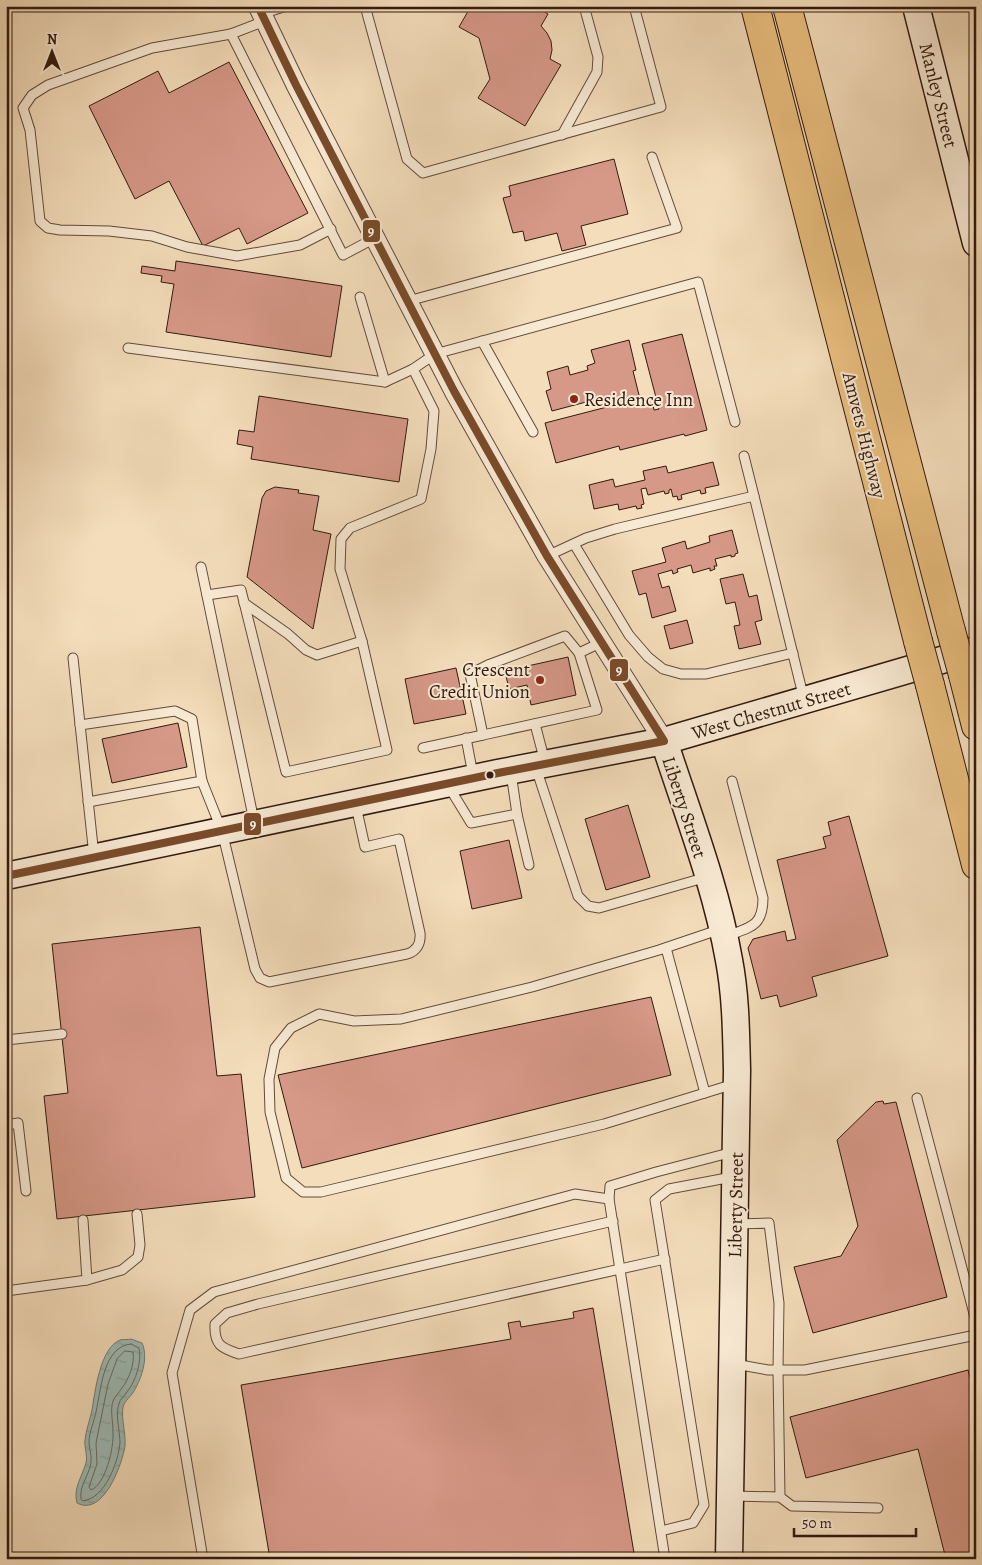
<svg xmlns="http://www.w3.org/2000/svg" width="982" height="1565" font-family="Alegreya,serif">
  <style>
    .water { fill: url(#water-ripples); stroke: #727b73 }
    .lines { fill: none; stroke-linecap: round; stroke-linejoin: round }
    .shore { stroke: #676a62; stroke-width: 1 }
    .building { fill: #d69887; stroke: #311a0f }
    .service-casing { stroke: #624b3a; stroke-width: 11 }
    .minor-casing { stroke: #624b3a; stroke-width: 21 }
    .secondary-casing { stroke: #311a0f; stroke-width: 29 }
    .motorway-casing { stroke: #311a0f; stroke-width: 30 }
    .service { stroke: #f8e9d3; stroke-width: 9 }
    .minor { stroke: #f8e9d3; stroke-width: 19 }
    .secondary { stroke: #f8e9d3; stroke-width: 26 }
    .motorway { stroke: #eabe7e; stroke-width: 28 }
    .motorway-bridge-casing { stroke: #311a0f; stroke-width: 30; stroke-linecap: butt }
    .motorway-bridge { stroke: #eabe7e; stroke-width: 28 }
    .bus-1-casing { stroke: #f8e9d3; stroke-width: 11 }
    .bus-1 { stroke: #7a4b2a; stroke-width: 8 }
    .poi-dot { fill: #8f2418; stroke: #f8e9d3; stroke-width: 2 }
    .bus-dot { fill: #311a0f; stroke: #f8e9d3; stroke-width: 2 }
    .labels { text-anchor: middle; stroke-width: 4; stroke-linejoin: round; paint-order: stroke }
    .street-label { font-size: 19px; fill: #311a0f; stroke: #f8e9d3 }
    .poi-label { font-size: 19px; fill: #311a0f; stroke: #f8e9d3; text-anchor: start }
    .line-badge { stroke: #f8e9d3; stroke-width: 2 }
    .badge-label { font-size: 14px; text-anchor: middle; font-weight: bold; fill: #fff }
  </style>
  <defs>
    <pattern id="water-ripples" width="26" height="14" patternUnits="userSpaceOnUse" patternTransform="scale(1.25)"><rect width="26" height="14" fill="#9dbbb6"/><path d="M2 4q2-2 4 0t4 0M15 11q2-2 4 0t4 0" fill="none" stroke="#88a09b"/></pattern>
  </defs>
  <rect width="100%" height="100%" fill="#f4ddbb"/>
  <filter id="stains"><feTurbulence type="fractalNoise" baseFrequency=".004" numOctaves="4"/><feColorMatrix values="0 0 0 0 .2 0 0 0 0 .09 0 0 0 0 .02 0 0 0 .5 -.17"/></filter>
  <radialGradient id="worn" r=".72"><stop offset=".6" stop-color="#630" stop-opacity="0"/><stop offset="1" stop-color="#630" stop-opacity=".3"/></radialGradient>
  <path class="water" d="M131,1339L142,1343C149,1358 141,1381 132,1394C129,1398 124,1402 123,1407C121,1419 126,1433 125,1446C122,1465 103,1517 77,1503C73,1488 82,1477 86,1463C88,1455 84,1448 85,1440C86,1430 90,1420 92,1410C95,1392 100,1348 120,1340C123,1339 128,1340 131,1339Z"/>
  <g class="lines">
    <g class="shore">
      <path d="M131,1344L139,1348C142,1361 136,1381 127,1392C124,1396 120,1399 119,1404C115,1415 120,1431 120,1443C118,1463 105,1498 83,1501L81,1499C79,1485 90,1474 91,1462C92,1455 89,1449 89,1442C89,1432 94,1422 96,1412C101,1390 103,1346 131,1344Z"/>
      <path d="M125,1351L133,1352C135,1363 129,1379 122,1388C119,1393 115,1396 113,1401C110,1410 113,1421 113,1432C114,1447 106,1484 91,1490L89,1487L97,1464L96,1443L108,1384L117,1359Z"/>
    </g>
  </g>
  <g class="building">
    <polygon points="471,6 535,6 548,14 541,26 547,33 551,41 552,50 550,59 561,65 525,126 478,98 490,79 479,38 459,27"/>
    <polygon points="229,62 308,213 247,244 239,228 203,246 169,181 135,199 89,106 158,71 169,93"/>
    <polygon points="614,159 628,214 581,226 586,245 562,251 557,233 525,241 523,231 513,233 503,198 511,196 509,186"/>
    <polygon points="176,261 342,286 331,357 166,332 174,284 161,282 162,276 141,273 142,266 175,271"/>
    <polygon points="682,334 707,430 685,436 684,434 620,450 619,446 556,463 545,423 607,407 605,397 552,411 546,391 551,389 547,372 568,366 570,375 588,370 587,366 595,363 591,350 629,340 636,370 633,371 641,403 652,400 654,410 659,409 642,344"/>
    <polygon points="259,396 408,419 399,482 251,459 253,447 237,444 239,430 254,432"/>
    <polygon points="713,462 719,485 705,488 706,493 701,494 700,490 681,495 682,499 678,500 677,496 673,497 671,489 669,490 669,493 665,494 664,491 648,495 646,488 641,489 644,504 641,505 642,508 637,509 636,506 619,510 618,504 594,509 589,485 613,479 615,487 645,480 643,471 666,466 668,473"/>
    <polygon points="275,487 299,490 298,493 319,496 313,530 331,534 313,629 247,577 262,498 266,491"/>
    <polygon points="732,530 738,553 735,554 735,556 731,557 731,555 715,559 717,566 714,566 715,569 710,571 710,568 693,573 691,565 677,569 678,572 673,574 672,570 658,574 662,588 669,586 676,611 652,618 646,593 639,595 632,571 666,562 662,548 685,541 687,549 710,542 709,536"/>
    <polygon points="743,574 749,597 757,595 762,620 755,622 761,644 739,649 734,626 740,625 735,602 726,604 720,579"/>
    <polygon points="687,620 693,643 670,649 664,626"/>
    <polygon points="568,657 576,695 531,705 527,685 509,689 506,676 524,672 523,667"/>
    <polygon points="456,668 466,714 414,724 405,679"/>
    <polygon points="178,723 187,767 112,783 102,739"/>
    <polygon points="628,805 650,877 606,890 585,819"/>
    <polygon points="849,816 888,956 812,977 817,996 780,1007 777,995 761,999 748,948 753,939 785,931 787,941 796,939 777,860 826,848 823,837 831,835 828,822"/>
    <polygon points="509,840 522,898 472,909 460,851"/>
    <polygon points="200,927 217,1076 241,1074 255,1197 57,1219 44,1096 68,1093 52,944"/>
    <polygon points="651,997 671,1075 302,1168 278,1075"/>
    <polygon points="883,1101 884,1104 896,1102 947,1297 813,1333 794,1267 841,1256 858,1226 837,1140 876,1102"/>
    <polygon points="593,1308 635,1559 270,1559 241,1385 511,1339 508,1323 520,1321 521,1327 574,1318 573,1312"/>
    <polygon points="968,1370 976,1398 976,1559 946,1559 918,1449 806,1478 790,1417"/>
  </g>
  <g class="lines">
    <g class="service-casing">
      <g id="service">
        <polyline points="365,6 407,159 423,173 661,107 634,6"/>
        <polyline points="261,14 287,6"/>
        <polyline points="265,21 231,34 343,255 375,238"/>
        <polyline points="231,34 152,48 48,85 32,95 23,108 30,130 40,221 48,228 60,230 109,231 152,236 187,247 237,256 300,245 331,229"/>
        <polyline points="562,135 597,72 598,57 584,6"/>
        <polyline points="360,297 385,382"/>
        <polyline points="408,301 677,228 652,157"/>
        <polyline points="482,341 533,432"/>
        <polyline points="128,348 385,382 413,369"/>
        <polyline points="744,456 754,496"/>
        <polyline points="574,544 629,635 648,657 663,669 681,674 706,674 793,653"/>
        <polyline points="547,556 586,538 615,529 754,496 804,699"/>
        <polyline points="201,567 254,821"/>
        <polyline points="207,595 241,590 286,772 387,750 362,641 340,569 341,539 350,528 421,499 431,449 434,411 413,369 435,354 698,282 735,422"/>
        <polyline points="244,603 288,634 306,650 317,655 362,641"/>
        <polyline points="73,658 94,856"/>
        <polyline points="535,724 545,762"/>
        <polyline points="80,725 175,711 192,719 202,781 88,802"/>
        <polyline points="483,735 597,710 579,653"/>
        <polyline points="466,738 473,775"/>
        <polyline points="423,748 483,735 470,674 488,665 565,636 579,653 602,642"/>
        <polyline points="536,768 578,896 588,906 599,908 707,877"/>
        <path d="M202,781L222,831L255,969L260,978L269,982L407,954C417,951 421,943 420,933L399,839L365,847L356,806"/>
        <polyline points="449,787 471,823 517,814 511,773"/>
        <polyline points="517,814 529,865"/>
        <polyline points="721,929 659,950 532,987 401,1019 354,1021 319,1014 291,1028 275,1048 269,1079 270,1112 286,1178 303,1192 321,1192 604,1124 734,1084"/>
        <path d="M727,936C750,927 763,927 763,898L732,781"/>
        <polyline points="666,948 705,1093"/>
        <polyline points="6,1040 62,1034"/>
        <polyline points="917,1098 976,1321"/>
        <polyline points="6,1125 18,1123 26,1191"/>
        <path d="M613,1221L258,1304L227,1313L215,1324C214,1345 221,1348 239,1354L665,1259"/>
        <polyline points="87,1280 122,1270 138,1257 140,1245 137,1214"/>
        <polyline points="6,1291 87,1280 83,1220"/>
        <polyline points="735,1364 768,1370 805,1370 976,1335"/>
        <polyline points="732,1496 780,1497 778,1370 779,1303 769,1223 735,1224"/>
        <polyline points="780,1497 792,1506 878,1508"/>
        <polyline points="661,1531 693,1523 704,1505 655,1200 669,1189 732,1177"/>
        <polyline points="203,1559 172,1373 190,1310 214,1292 575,1194 609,1199"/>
        <polyline points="665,1559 609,1199 610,1186 656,1172 733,1152"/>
      </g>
    </g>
    <g class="minor-casing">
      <polyline id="minor" points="258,6 296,85 454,391 547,556 664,741"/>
    </g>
    <g class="secondary-casing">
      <g id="secondary">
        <polyline points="916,6 976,243"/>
        <path d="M664,741C687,812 716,886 729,960C736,997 736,1033 737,1070L729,1559"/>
        <polyline points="6,876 498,773 664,741 976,650"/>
      </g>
    </g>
    <g class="motorway-casing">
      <g id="motorway">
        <polyline points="755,6 918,641"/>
        <polyline points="787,6 951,631"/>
        <polyline points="963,675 976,726"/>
        <polyline points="930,685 976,865"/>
      </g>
    </g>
    <use href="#service" class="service"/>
    <use href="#minor" class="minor"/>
    <use href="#secondary" class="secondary"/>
    <use href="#motorway" class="motorway"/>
    <g class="motorway-bridge-casing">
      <g id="motorway-bridge">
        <polyline points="951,631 963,675"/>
        <polyline points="918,641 930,685"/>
      </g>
    </g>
    <use href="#motorway-bridge" class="motorway-bridge"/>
    <g class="bus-1-casing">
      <polyline id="bus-1" points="6,876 498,773 664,741 547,556 454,391 296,85 258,6"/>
    </g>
    <use href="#bus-1" class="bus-1"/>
  </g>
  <g class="poi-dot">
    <circle cx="574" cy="399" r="5"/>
    <circle cx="540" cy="680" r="5"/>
  </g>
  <circle class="bus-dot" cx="490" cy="775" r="4.5"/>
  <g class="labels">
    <g class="street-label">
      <text transform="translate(939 95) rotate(76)" y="7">Manley Street</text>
      <text transform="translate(865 435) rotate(76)" y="7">Amvets Highway</text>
      <text transform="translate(771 710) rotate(-16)" y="7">West Chestnut Street</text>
      <text transform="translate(685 807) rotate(72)" y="7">Liberty Street</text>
      <text transform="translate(735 1205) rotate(-89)" y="7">Liberty Street</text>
    </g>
    <g class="poi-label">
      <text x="584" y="406">Residence Inn</text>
      <text x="530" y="676" text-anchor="end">Crescent<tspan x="530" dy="22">Credit Union</tspan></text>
    </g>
  </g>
  <g class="line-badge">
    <rect x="362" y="219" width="19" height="24" rx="5" fill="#7a4b2a"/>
    <rect x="609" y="658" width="20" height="24" rx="5" fill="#7a4b2a"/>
    <rect x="243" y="812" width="19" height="24" rx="5" fill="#7a4b2a"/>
  </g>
  <g class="badge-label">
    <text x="371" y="236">9</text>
    <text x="619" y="675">9</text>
    <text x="253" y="829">9</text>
  </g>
  <rect width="982" height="1565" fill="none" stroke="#f4ddbb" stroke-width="25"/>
  <rect x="8" y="8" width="967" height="1550" fill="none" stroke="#311a0f" stroke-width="2.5"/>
  <rect x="12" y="12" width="957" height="1540" fill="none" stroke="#311a0f"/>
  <g transform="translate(52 52)" stroke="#f8e9d3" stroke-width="4" paint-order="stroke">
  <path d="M0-4L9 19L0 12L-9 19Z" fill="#311a0f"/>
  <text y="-8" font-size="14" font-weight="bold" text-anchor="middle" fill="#311a0f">N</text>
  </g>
  <path d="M794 1528v8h122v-8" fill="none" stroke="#311a0f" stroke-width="2.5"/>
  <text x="802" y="1528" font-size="15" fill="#311a0f" stroke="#f8e9d3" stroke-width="4" paint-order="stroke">50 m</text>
  <rect width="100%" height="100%" filter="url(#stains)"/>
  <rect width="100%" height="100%" fill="url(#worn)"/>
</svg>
